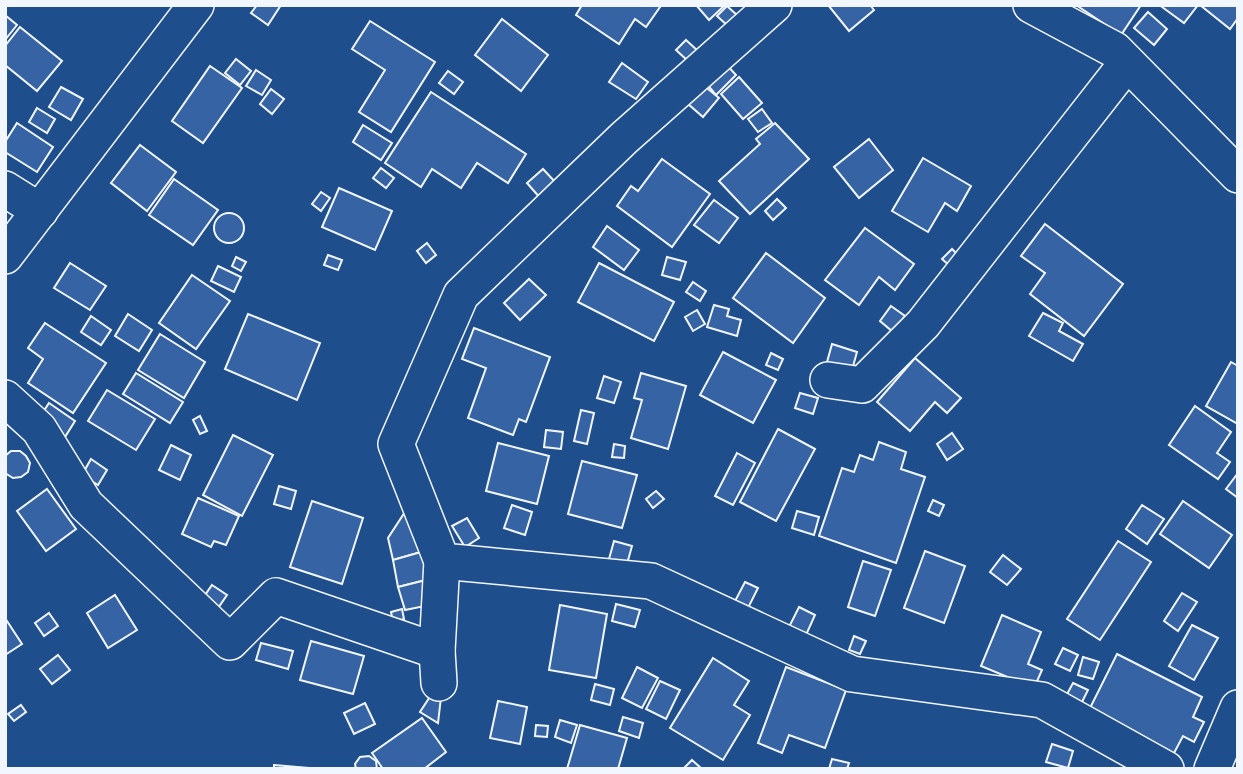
<svg xmlns="http://www.w3.org/2000/svg" width="1243" height="774" font-family="Mulish,sans-serif">
  <style>
    .building { fill: #3563a3; stroke: #f2f6ff; stroke-width: 2 }
    .lines { fill: none; stroke-linecap: round; stroke-linejoin: round }
    .street-casing { stroke: #f2f6ff; stroke-width: 38 }
    .street { stroke: #1f4e8c; stroke-width: 35 }
  </style>
  <rect width="100%" height="100%" fill="#1f4e8c"/>
  <g class="building">
    <polygon points="257,5 281,5 268,25 251,13"/>
    <polygon points="582,5 657,5 660,7 646,27 635,19 619,44 576,15"/>
    <polygon points="696,5 725,5 709,20"/>
    <polygon points="828,5 870,5 874,10 849,31"/>
    <polygon points="1076,5 1141,5 1121,35"/>
    <polygon points="1164,5 1198,5 1184,23 1162,7"/>
    <polygon points="1200,5 1238,5 1238,18 1230,29"/>
    <polygon points="727,6 738,16 728,26 717,16"/>
    <polygon points="1148,12 1167,29 1154,45 1134,28"/>
    <polygon points="5,15 17,25 5,40"/>
    <polygon points="502,19 548,55 521,91 475,55"/>
    <polygon points="370,21 435,62 391,132 359,112 385,70 352,49"/>
    <polygon points="20,27 62,61 37,91 5,65 5,46"/>
    <polygon points="686,40 698,51 688,61 676,50"/>
    <polygon points="236,59 251,71 240,85 225,73"/>
    <polygon points="622,63 648,82 636,99 609,82"/>
    <polygon points="725,63 736,75 716,95 705,82"/>
    <polygon points="210,66 242,88 203,143 172,121"/>
    <polygon points="256,70 271,80 262,95 246,86"/>
    <polygon points="448,71 463,82 454,94 439,83"/>
    <polygon points="739,77 762,103 743,119 721,94"/>
    <polygon points="702,84 719,98 703,117 687,103"/>
    <polygon points="61,87 83,99 71,120 49,107"/>
    <polygon points="271,89 284,99 272,114 260,104"/>
    <polygon points="431,92 526,154 508,183 477,163 461,188 432,169 421,187 385,163"/>
    <polygon points="37,108 55,119 47,133 29,122"/>
    <polygon points="762,109 772,123 758,132 748,119"/>
    <polygon points="17,123 53,147 37,172 5,152 5,142"/>
    <polygon points="775,123 809,159 750,214 719,181 760,144 756,139"/>
    <polygon points="363,125 392,143 381,160 353,142"/>
    <polygon points="869,139 893,170 859,198 834,167"/>
    <polygon points="140,145 176,172 147,211 111,183"/>
    <polygon points="923,158 971,186 957,211 945,203 928,232 892,211"/>
    <polygon points="662,159 710,194 672,247 617,206 631,186 638,191"/>
    <polygon points="381,168 394,178 386,188 373,178"/>
    <polygon points="543,169 557,184 541,199 527,183"/>
    <polygon points="174,179 218,210 193,245 149,215"/>
    <polygon points="339,188 392,211 375,250 322,227"/>
    <polygon points="321,192 330,198 321,211 312,204"/>
    <polygon points="777,199 786,208 773,220 765,211"/>
    <polygon points="714,200 738,218 719,243 694,225"/>
    <circle cx="229" cy="228" r="15"/>
    <polygon points="1045,224 1123,284 1084,336 1030,294 1045,273 1021,256"/>
    <polygon points="607,226 639,250 624,270 593,247"/>
    <polygon points="865,228 914,264 895,290 879,277 859,305 825,280"/>
    <polygon points="427,243 436,255 426,263 417,251"/>
    <polygon points="952,249 960,257 951,267 942,259"/>
    <polygon points="766,253 825,298 793,343 733,298"/>
    <polygon points="328,255 342,260 338,270 324,265"/>
    <polygon points="236,257 246,262 241,271 232,266"/>
    <polygon points="667,257 686,262 680,280 662,275"/>
    <polygon points="70,263 106,286 90,310 54,288"/>
    <polygon points="599,263 674,302 654,341 578,302"/>
    <polygon points="218,266 241,277 234,292 211,281"/>
    <polygon points="192,275 230,301 196,349 159,323"/>
    <polygon points="529,279 546,295 520,320 504,303"/>
    <polygon points="693,282 706,291 700,301 686,292"/>
    <polygon points="714,305 729,309 727,316 741,320 737,336 707,327"/>
    <polygon points="891,306 905,316 893,332 880,321"/>
    <polygon points="697,310 705,324 693,331 685,317"/>
    <polygon points="1043,313 1063,323 1059,331 1083,344 1073,361 1029,336"/>
    <polygon points="128,314 152,330 139,351 115,336"/>
    <polygon points="248,314 320,343 297,400 225,369"/>
    <polygon points="91,316 111,330 101,345 81,332"/>
    <polygon points="45,323 106,363 73,413 28,383 43,359 28,348"/>
    <polygon points="474,328 550,357 526,422 519,419 513,435 468,418 486,368 462,359"/>
    <polygon points="160,334 205,362 184,398 138,370"/>
    <polygon points="832,344 857,352 852,370 827,362"/>
    <polygon points="723,352 776,380 753,423 700,395"/>
    <polygon points="771,353 783,359 778,370 766,365"/>
    <polygon points="915,358 961,398 947,413 935,402 910,431 877,402"/>
    <polygon points="1231,362 1238,366 1238,424 1206,406"/>
    <polygon points="136,373 183,402 170,423 123,394"/>
    <polygon points="641,373 686,386 668,449 631,438 642,400 634,398"/>
    <polygon points="604,376 621,382 614,403 597,398"/>
    <polygon points="107,390 155,419 136,450 88,421"/>
    <polygon points="800,393 818,398 813,414 795,408"/>
    <polygon points="49,403 75,421 65,437 38,420"/>
    <polygon points="1195,406 1231,432 1217,453 1230,462 1218,479 1169,445"/>
    <polygon points="581,410 594,413 587,444 574,441"/>
    <polygon points="200,416 207,431 200,434 193,420"/>
    <polygon points="778,429 815,449 776,521 740,502"/>
    <polygon points="546,430 563,432 561,449 544,447"/>
    <polygon points="952,433 963,449 947,460 937,444"/>
    <polygon points="233,435 273,455 242,516 203,495"/>
    <polygon points="879,442 906,452 901,469 925,477 896,563 819,536 842,468 854,472 860,455 873,460"/>
    <polygon points="498,443 549,456 537,504 486,491"/>
    <polygon points="614,444 625,446 624,458 612,457"/>
    <polygon points="171,445 191,455 180,480 159,470"/>
    <polygon points="11,451 20,451 26,456 30,463 28,472 21,477 13,478 5,473 5,456"/>
    <polygon points="737,453 755,463 733,505 715,496"/>
    <polygon points="91,459 107,470 98,485 82,475"/>
    <polygon points="582,461 637,475 622,528 568,514"/>
    <polygon points="1238,473 1238,498 1226,489"/>
    <polygon points="279,486 296,491 291,509 274,504"/>
    <polygon points="47,489 76,529 46,551 17,511"/>
    <polygon points="656,491 664,499 653,508 646,499"/>
    <polygon points="198,498 239,516 226,545 214,541 211,547 182,534"/>
    <polygon points="933,500 944,505 939,516 928,511"/>
    <polygon points="312,501 363,518 342,584 290,567"/>
    <polygon points="1183,501 1232,535 1209,568 1160,534"/>
    <polygon points="512,505 532,512 525,535 504,528"/>
    <polygon points="1142,505 1164,519 1147,544 1126,529"/>
    <polygon points="797,511 819,517 814,535 792,528"/>
    <polygon points="405,512 428,550 393,560 388,538"/>
    <polygon points="467,518 479,538 465,547 452,526"/>
    <polygon points="614,541 632,546 627,564 609,559"/>
    <polygon points="1118,541 1151,562 1100,640 1067,619"/>
    <polygon points="428,550 434,578 398,587 393,560"/>
    <polygon points="925,551 965,566 944,623 904,608"/>
    <polygon points="1003,555 1021,569 1007,585 990,572"/>
    <polygon points="863,561 891,570 875,616 848,607"/>
    <polygon points="434,578 425,606 405,610 398,587"/>
    <polygon points="745,582 758,588 747,610 734,603"/>
    <polygon points="212,585 227,595 218,608 203,598"/>
    <polygon points="1182,593 1197,602 1178,631 1164,621"/>
    <polygon points="115,595 137,630 108,648 87,613"/>
    <polygon points="616,604 640,610 635,627 612,621"/>
    <polygon points="560,605 607,614 596,678 549,670"/>
    <polygon points="799,607 815,615 806,635 789,627"/>
    <polygon points="402,609 404,619 393,622 391,612"/>
    <polygon points="49,613 58,626 44,636 35,623"/>
    <polygon points="1002,615 1041,632 1028,664 1042,670 1034,688 981,666"/>
    <polygon points="5,618 22,644 5,655"/>
    <polygon points="1192,625 1218,638 1194,680 1169,666"/>
    <polygon points="854,636 866,641 860,654 849,650"/>
    <polygon points="311,641 364,656 353,694 300,680"/>
    <polygon points="261,643 293,651 288,669 256,660"/>
    <polygon points="1063,648 1078,655 1070,671 1055,664"/>
    <polygon points="1117,654 1202,697 1193,717 1204,722 1194,742 1183,736 1173,755 1088,712"/>
    <polygon points="58,655 70,670 52,684 40,669"/>
    <polygon points="1083,657 1099,662 1093,679 1078,675"/>
    <polygon points="713,658 749,681 734,705 750,715 723,760 670,728"/>
    <polygon points="637,667 658,678 642,708 622,698"/>
    <polygon points="786,667 846,690 825,748 789,735 782,753 758,743"/>
    <polygon points="660,681 680,690 666,719 646,709"/>
    <polygon points="1073,683 1088,690 1081,704 1066,696"/>
    <polygon points="595,684 614,689 610,705 591,700"/>
    <polygon points="433,692 441,697 438,723 420,712"/>
    <polygon points="498,701 527,707 520,744 490,738"/>
    <polygon points="365,703 375,724 354,734 344,713"/>
    <polygon points="21,705 26,712 14,721 8,714"/>
    <polygon points="623,717 643,723 639,738 619,731"/>
    <polygon points="422,718 446,752 424,769 383,769 372,753"/>
    <polygon points="560,720 577,725 571,743 555,737"/>
    <polygon points="536,725 548,726 547,737 535,736"/>
    <polygon points="580,725 627,738 618,769 567,769"/>
    <polygon points="1052,744 1073,751 1068,768 1046,762"/>
    <polygon points="369,756 376,761 377,769 356,769 355,764 360,757"/>
    <polygon points="832,759 849,763 847,769 829,769"/>
    <polygon points="692,760 702,769 687,769 685,767"/>
    <polygon points="274,765 321,769 274,769"/>
  </g>
  <g class="lines">
    <g class="street-casing">
      <g id="street">
        <polyline points="774,5 624,138 461,295 396,444 442,561 651,581 852,674 1042,700 1166,769"/>
        <polyline points="1031,5 1115,50 1238,175"/>
        <polyline points="5,189 40,211"/>
        <polyline points="5,256 196,5"/>
        <polyline points="828,380 862,385 923,324 1127,63"/>
        <polyline points="5,398 39,429 86,505 230,642 276,596 437,651"/>
        <polyline points="439,683 437,651 442,561"/>
        <polyline points="1212,769 1238,708"/>
      </g>
    </g>
    <use href="#street" class="street"/>
  </g>
  <rect width="1243" height="774" fill="none" stroke="#f2f6ff" stroke-width="14"/>
</svg>
